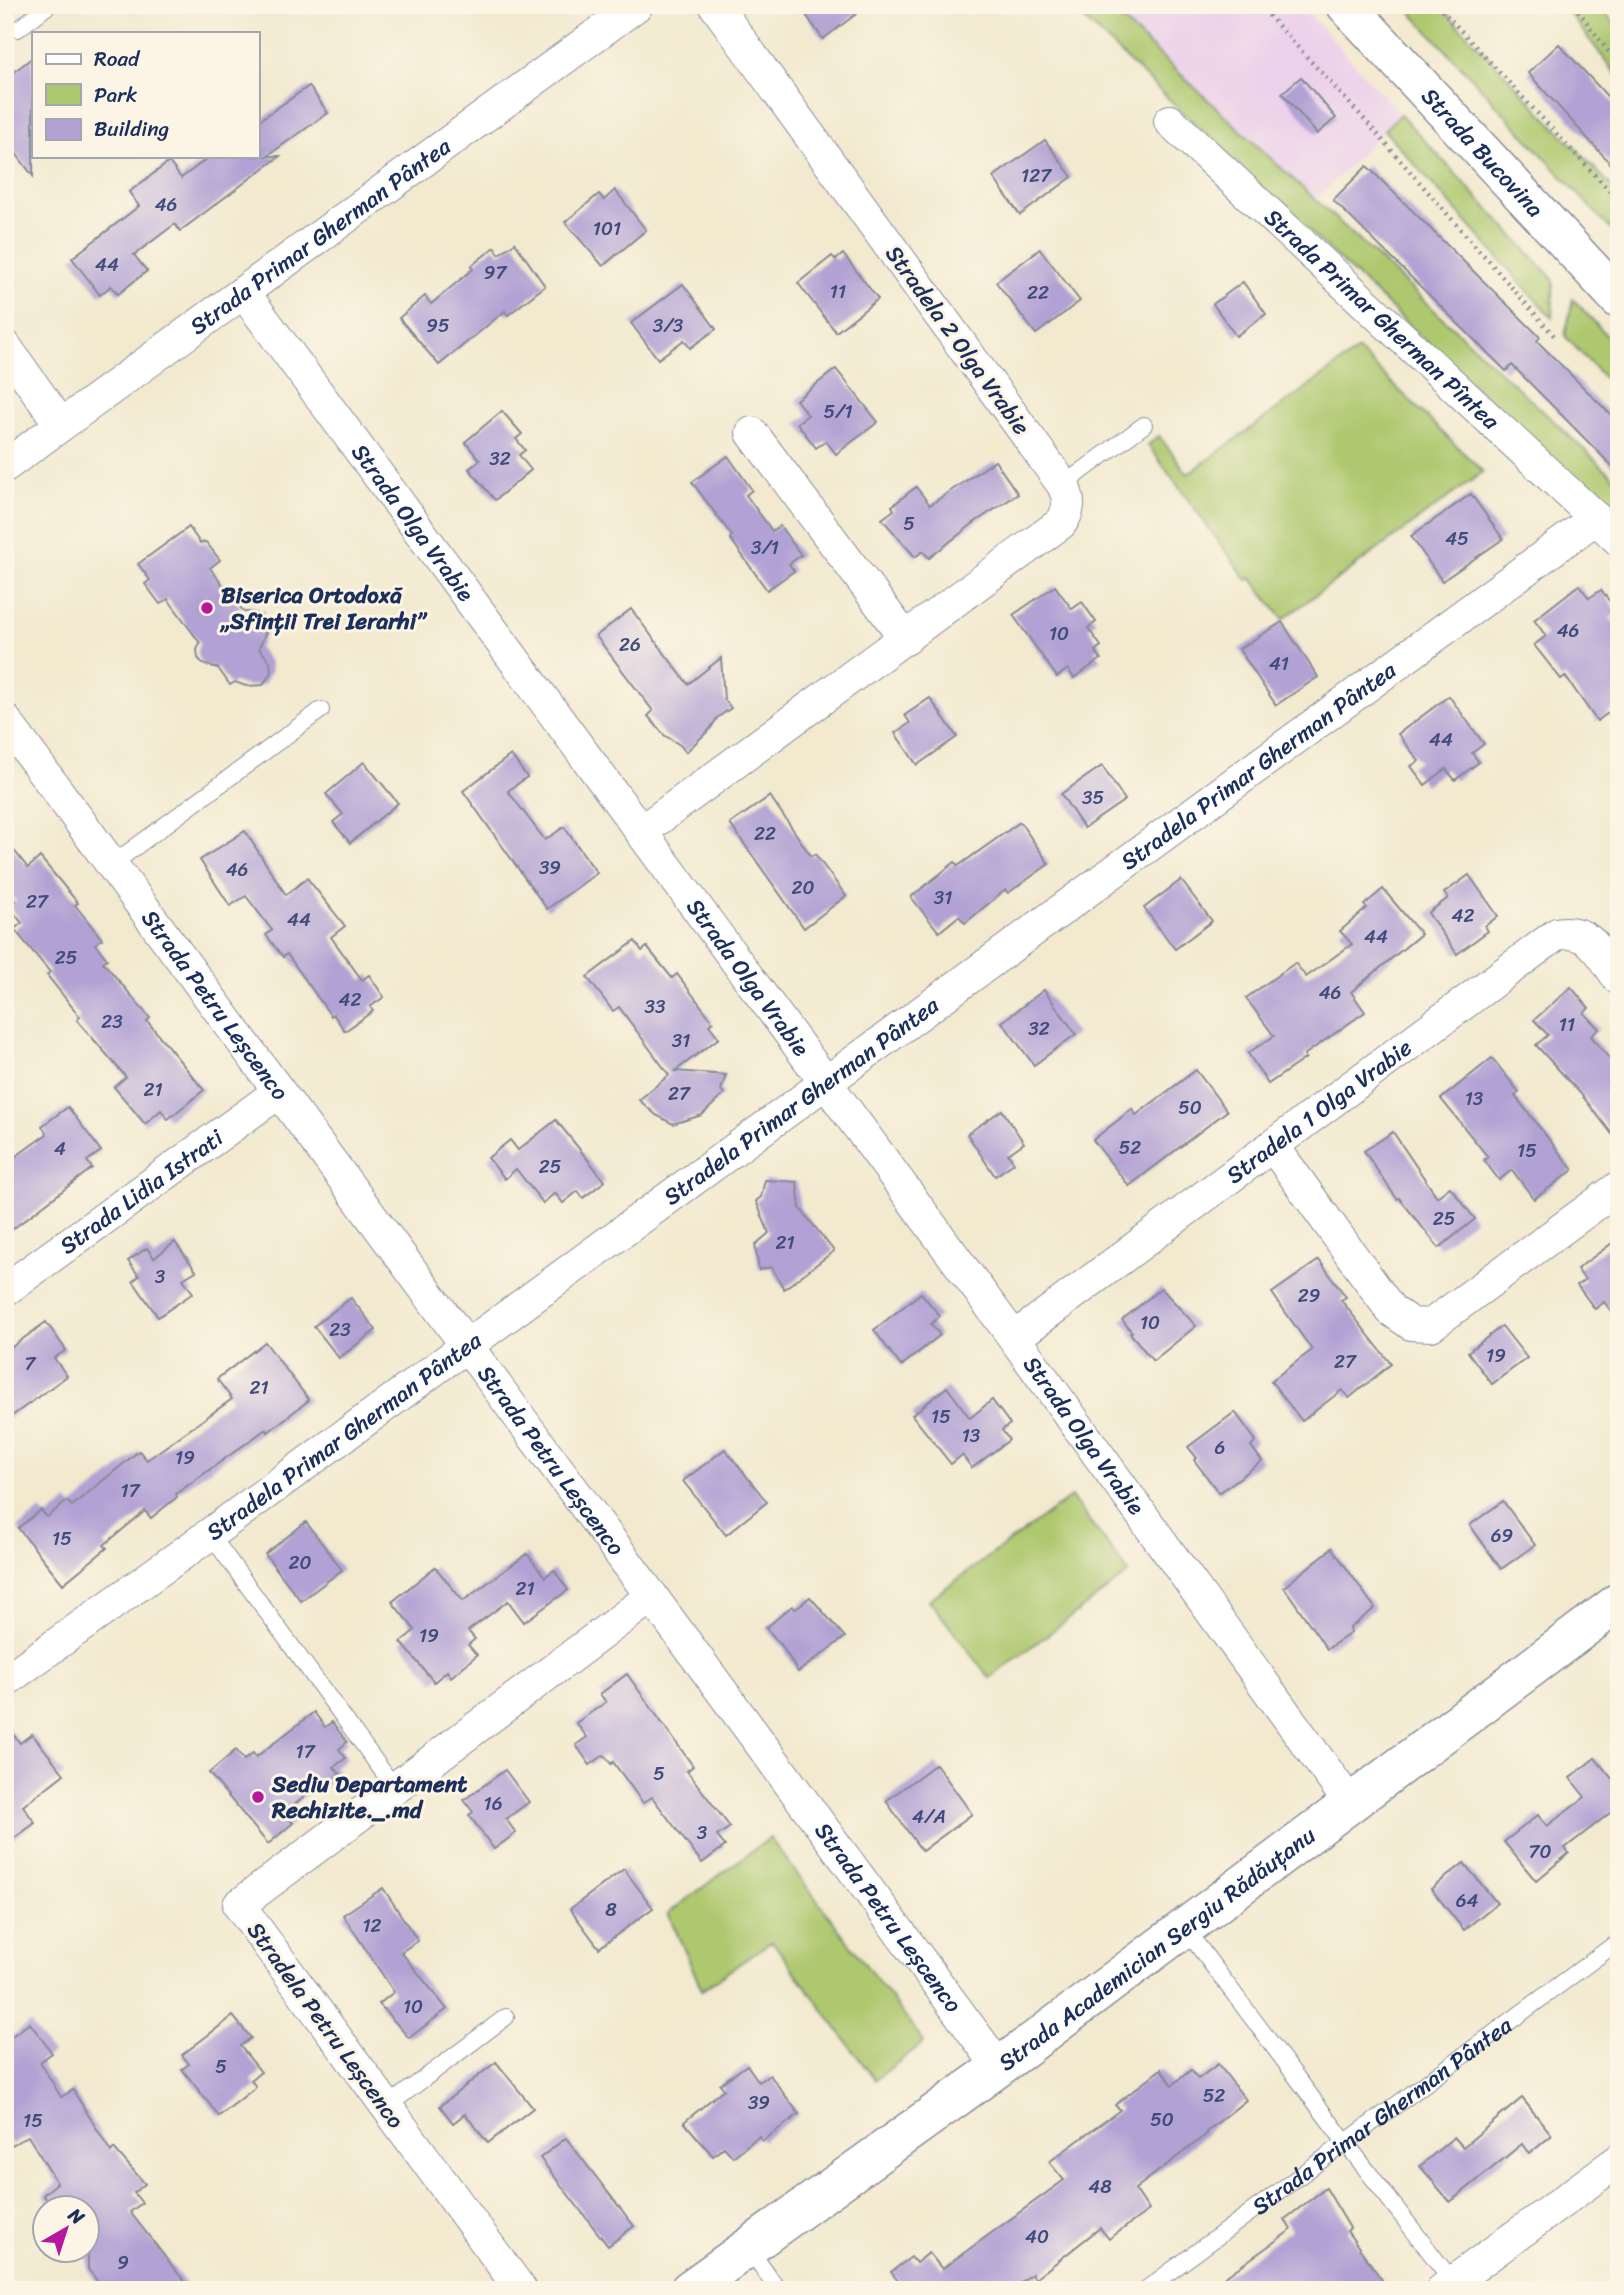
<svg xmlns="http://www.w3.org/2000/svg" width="1624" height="2295" font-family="Sriracha,sans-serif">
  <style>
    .built { fill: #ecd1ea }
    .green { fill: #adc86e; stroke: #647c66; stroke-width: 2 }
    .building { fill: #b1a1d4 }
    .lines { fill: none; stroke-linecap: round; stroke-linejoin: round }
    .lane-casing { stroke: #868c96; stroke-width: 18 }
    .street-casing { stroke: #868c96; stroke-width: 34 }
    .secondary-casing { stroke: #868c96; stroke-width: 41 }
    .primary-casing { stroke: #868c96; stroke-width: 41 }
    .path { stroke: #868c96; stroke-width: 4.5; stroke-dasharray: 2 5; stroke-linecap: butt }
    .lane { stroke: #fff; stroke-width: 16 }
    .street { stroke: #fff; stroke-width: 32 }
    .secondary { stroke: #fff; stroke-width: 38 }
    .primary { stroke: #fff; stroke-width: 38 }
    .poi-dot { fill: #b5179e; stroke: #fcf5e5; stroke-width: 2.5 }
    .labels { text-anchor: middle; stroke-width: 6; stroke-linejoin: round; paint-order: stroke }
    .number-label { font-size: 19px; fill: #404c7c }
    .street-label { font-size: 23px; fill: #1b2f5e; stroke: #fcf5e5 }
    .poi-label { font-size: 23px; font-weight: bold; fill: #1b2f5e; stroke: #fcf5e5; text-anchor: start }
  </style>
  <rect width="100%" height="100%" fill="#fcf5e5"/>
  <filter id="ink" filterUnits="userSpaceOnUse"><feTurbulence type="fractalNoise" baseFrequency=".0143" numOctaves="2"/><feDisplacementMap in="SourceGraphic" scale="14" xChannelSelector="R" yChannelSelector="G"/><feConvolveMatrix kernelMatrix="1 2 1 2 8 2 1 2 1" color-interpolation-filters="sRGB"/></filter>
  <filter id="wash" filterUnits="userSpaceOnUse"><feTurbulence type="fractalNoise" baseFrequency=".00686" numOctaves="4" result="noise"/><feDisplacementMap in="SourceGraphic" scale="28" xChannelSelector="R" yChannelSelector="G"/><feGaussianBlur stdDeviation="1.57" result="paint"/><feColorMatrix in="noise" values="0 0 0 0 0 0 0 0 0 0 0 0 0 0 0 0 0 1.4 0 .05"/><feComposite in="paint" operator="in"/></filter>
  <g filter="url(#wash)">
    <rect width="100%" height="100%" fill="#f2e9cf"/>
    <polygon class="built" points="1106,5 1301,5 1400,114 1315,200"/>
    <g class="green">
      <polygon points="1069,5 1106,5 1619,482 1619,523"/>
      <polygon points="1404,5 1439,5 1619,194 1619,238"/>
      <polygon points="1563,5 1599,5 1619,30 1619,78"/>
      <polygon points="1400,114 1554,280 1552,318 1384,130"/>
      <polygon points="1573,299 1619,349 1619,394 1565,336"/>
      <polygon points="1358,350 1483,472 1283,619 1251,578 1247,580 1148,445 1159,436 1188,474"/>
      <polygon points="1071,1497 1129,1573 990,1678 929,1600"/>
      <polygon points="770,1838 924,2042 875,2080 772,1941 702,1990 668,1913"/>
    </g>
    <g id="blocks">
      <g class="building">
        <polygon points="799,5 868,5 823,39"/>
        <polygon points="1559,44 1619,109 1619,173 1528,73"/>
        <polygon points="33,57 33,176 5,139 5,79"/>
        <polygon points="1301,77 1336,118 1317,134 1282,93"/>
        <polygon points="309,86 328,113 267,156 280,156 180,231 175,224 134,255 147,271 118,294 111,286 100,295 72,258 139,206 129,192 169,162 181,178 211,156 257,156 257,122"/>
        <polygon points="1045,140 1072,177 1020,215 993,177"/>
        <polygon points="1367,166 1540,337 1537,341 1619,423 1619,473 1512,365 1506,371 1333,200"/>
        <polygon points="615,190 646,230 603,266 565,222 599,194 604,200"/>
        <polygon points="515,243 545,286 508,315 505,311 439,365 399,318 425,296 431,304 473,269 471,266 495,247 499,254"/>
        <polygon points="1040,249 1080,301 1036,334 996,282"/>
        <polygon points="843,254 878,299 836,332 798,283 832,256 836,260"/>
        <polygon points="1243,282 1266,314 1236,336 1213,304"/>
        <polygon points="683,284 716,329 690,348 684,340 658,359 631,323"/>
        <polygon points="836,369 878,422 836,454 826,441 816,448 797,423 808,415 796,400"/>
        <polygon points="502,411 522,434 516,439 525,450 519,455 531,470 495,500 469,469 480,460 465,442"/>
        <polygon points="728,456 752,490 746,495 772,531 780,526 801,555 789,564 794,571 767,590 730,538 732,536 692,482"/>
        <polygon points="995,461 1018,494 975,522 929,558 923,551 915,557 882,519 894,510 892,506 916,487 930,505"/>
        <polygon points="1471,494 1503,539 1442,581 1411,536"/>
        <polygon points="189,527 200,543 206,542 220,560 210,568 244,612 252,612 261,615 266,624 266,632 259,648 270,662 271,672 263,685 246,686 235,682 230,685 218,668 203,664 198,658 197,650 200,643 168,599 160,604 145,584 150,580 138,564"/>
        <polygon points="1579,585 1589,598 1601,590 1618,612 1610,618 1619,629 1619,705 1597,721 1565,676 1561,679 1534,645 1546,636 1534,620"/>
        <polygon points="1055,586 1072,609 1082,602 1096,622 1088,628 1101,646 1095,651 1101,659 1074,678 1068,669 1057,677 1013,615"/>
        <polygon points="631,609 688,684 721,658 724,699 731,708 717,718 710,729 686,752 680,745 664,735 648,716 653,711 596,636"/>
        <polygon points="1282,622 1318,677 1276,705 1239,649"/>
        <polygon points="1449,696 1484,744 1472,753 1479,762 1455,780 1446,769 1425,785 1411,766 1419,761 1398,734"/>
        <polygon points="930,698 957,737 917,765 895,733 910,723 905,715"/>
        <polygon points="511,755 527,777 508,791 545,840 564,827 597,873 547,909 463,791"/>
        <polygon points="364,762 398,803 350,843 333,822 343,814 326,794"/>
        <polygon points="1102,766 1125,800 1084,828 1061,794"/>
        <polygon points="770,796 811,856 815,854 846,896 804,928 730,824"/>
        <polygon points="1020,822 1049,864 1008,893 1005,890 965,923 959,916 939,932 911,897 955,862 958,866"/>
        <polygon points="245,831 286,895 307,878 345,926 331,937 362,980 369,975 384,997 370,1007 373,1011 345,1031 333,1014 331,1016 287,954 283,957 266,935 272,930 246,896 230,906 200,860"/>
        <polygon points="5,839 28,868 40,857 78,903 75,905 102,939 95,944 107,959 103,962 150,1018 147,1021 204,1090 168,1119 161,1110 145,1124 114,1087 126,1077 77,1020 80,1017 47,975 50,972 14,929 22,923 9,907 16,901 5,889"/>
        <polygon points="1469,875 1498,916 1485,926 1488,931 1457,954 1428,913 1448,898 1444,893"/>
        <polygon points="1181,880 1212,921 1175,949 1144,908"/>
        <polygon points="1383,889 1421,934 1351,992 1365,1012 1304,1055 1306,1058 1268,1084 1248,1053 1274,1036 1246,998 1295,963 1306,977 1352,944 1340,931 1367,908 1364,905"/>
        <polygon points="635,941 642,951 647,947 672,978 677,974 713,1022 709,1025 719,1038 675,1071 726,1075 721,1090 724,1094 702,1115 673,1124 656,1115 639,1100 669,1075 619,1007 613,1011 587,977"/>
        <polygon points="1571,987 1589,1008 1584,1013 1599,1029 1591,1036 1619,1070 1619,1143 1580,1093 1536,1045 1548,1035 1534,1020"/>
        <polygon points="1044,990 1076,1034 1034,1065 1002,1022"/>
        <polygon points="1492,1058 1519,1092 1515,1096 1573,1170 1534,1199 1512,1170 1499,1180 1484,1160 1488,1157 1441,1099"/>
        <polygon points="1196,1070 1227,1111 1129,1186 1093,1140 1132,1109 1136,1115"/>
        <polygon points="68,1107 101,1151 87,1161 92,1168 5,1235 5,1164 47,1134 42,1126"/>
        <polygon points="1002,1110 1024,1143 1008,1154 1014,1163 995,1176 967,1134"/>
        <polygon points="556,1120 605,1181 583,1198 578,1191 563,1203 555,1193 543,1203 516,1169 505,1179 488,1158 510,1140 518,1150"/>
        <polygon points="1393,1132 1437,1197 1450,1187 1475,1219 1439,1248 1399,1198 1397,1199 1364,1151"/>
        <polygon points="765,1180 797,1182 800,1208 834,1251 784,1289 771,1267 759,1270 755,1245 769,1233 756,1201 761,1197"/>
        <polygon points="1619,1238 1619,1321 1604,1302 1595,1309 1577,1285 1585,1280 1577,1269"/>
        <polygon points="175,1242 196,1271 183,1279 193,1293 158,1317 133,1281 139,1276 128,1261 147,1248 154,1258"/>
        <polygon points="1319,1260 1346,1297 1341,1300 1391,1364 1349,1398 1342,1390 1302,1421 1271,1381 1312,1350 1272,1293"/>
        <polygon points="1161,1288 1196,1326 1153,1361 1130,1333 1132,1332 1122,1320"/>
        <polygon points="921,1293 940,1316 931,1324 940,1335 901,1366 874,1330"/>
        <polygon points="351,1298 376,1330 339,1358 314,1326"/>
        <polygon points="46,1322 66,1350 54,1358 67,1376 5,1421 5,1352"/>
        <polygon points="1502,1326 1527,1358 1492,1384 1468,1352"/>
        <polygon points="265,1342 309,1400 268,1432 266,1429 176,1494 177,1497 151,1518 145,1511 104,1545 107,1548 63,1584 18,1528 41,1510 47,1517 67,1501 72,1506 139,1451 147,1460 232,1399 217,1379"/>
        <polygon points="947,1387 970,1418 992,1400 1010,1424 1002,1430 1009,1440 972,1468 962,1455 951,1464 912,1415"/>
        <polygon points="1235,1412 1256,1441 1251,1446 1262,1461 1219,1493 1194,1460 1197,1458 1188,1447"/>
        <polygon points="725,1449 767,1502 726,1535 683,1481"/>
        <polygon points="1503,1501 1535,1545 1501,1569 1470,1525"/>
        <polygon points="306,1522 342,1570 301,1601 265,1554"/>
        <polygon points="1332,1548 1375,1608 1350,1628 1351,1633 1327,1649 1284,1587"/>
        <polygon points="527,1554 545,1577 554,1570 568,1590 524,1622 508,1601 468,1631 475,1639 468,1645 477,1655 451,1677 447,1671 434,1682 401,1642 415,1630 392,1602 435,1567 463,1601"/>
        <polygon points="810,1597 845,1637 798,1672 782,1646 766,1628 792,1606 795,1609"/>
        <polygon points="627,1674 693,1766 687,1771 730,1827 717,1836 725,1846 702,1863 652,1797 643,1803 613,1762 611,1764 604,1755 590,1765 576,1745 587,1737 576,1723 606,1702 600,1694"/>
        <polygon points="314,1712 325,1727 332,1722 347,1742 339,1749 346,1758 334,1767 340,1774 323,1788 320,1784 284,1813 293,1823 268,1844 209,1773 236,1750 244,1760 253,1753 256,1757"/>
        <polygon points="5,1724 20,1743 32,1734 64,1774 23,1806 35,1823 5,1845"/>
        <polygon points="1595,1758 1619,1787 1619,1806 1565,1848 1569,1853 1536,1881 1504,1842 1538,1815 1547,1826 1585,1797 1570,1778"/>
        <polygon points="936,1764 972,1814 922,1851 886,1801"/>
        <polygon points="505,1770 529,1802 506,1819 516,1833 494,1849 469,1815 473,1812 464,1800"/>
        <polygon points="1464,1863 1497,1903 1464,1930 1431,1889"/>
        <polygon points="624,1869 653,1908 599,1948 570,1909"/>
        <polygon points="383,1888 418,1941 401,1952 447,2009 409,2038 379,2004 394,1992 343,1915"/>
        <polygon points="233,2016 251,2038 240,2046 261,2072 251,2080 256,2087 219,2116 182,2069 189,2064 182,2055"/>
        <polygon points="30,2023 52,2053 40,2062 61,2097 73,2090 111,2152 114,2148 145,2184 134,2193 142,2203 130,2212 191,2290 104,2290 88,2269 88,2208 53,2208 43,2195 57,2183 28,2136 12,2145 5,2133 5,2041"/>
        <polygon points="496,2062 533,2108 488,2143 465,2114 453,2123 440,2106"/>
        <polygon points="1218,2064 1246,2100 1206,2132 1207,2134 1135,2189 1149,2210 1109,2239 1100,2228 1035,2279 1032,2274 1010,2290 978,2290 970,2280 958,2290 905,2290 891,2272 911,2257 916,2263 929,2253 942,2269 1064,2180 1049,2162 1120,2110 1115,2105 1161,2069 1172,2085 1191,2070 1198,2079"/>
        <polygon points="747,2065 759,2082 770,2075 799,2114 762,2141 759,2136 733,2157 724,2147 713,2156 684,2122 724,2089 720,2084"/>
        <polygon points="1522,2098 1552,2135 1529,2154 1522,2144 1450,2202 1420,2166 1454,2137 1463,2147"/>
        <polygon points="566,2138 634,2226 608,2246 540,2158"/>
        <polygon points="1326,2188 1350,2228 1347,2231 1382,2280 1369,2290 1207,2290 1291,2230 1285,2219"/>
      </g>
    </g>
  </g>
  <g filter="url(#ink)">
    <use href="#blocks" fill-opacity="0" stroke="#868c96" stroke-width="2"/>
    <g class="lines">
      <g class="lane-casing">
        <g id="lane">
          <polyline points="18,29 49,5"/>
          <polyline points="1063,485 1144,425"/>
          <polyline points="111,865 321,710"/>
          <polyline points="210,1534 394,1787"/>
          <polyline points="1184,1927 1345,2142 1453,2282"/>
          <polyline points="386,2107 506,2017"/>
          <polyline points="748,2247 778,2290"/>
          <path id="s1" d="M1145,2290L1619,1941"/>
        </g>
      </g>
      <g class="street-casing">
        <g id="street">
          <path id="s2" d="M1170,121L1619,540"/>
          <path id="s3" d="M244,293L1014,1338L1349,1802"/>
          <polyline points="5,346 61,425"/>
          <polyline points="752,433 906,639"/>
          <path id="s4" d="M5,466L637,5"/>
          <path id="s5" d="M5,720L999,2067"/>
          <path d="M642,831L1061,523C1070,510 1070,500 1063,485L715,5"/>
          <polyline points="1273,1146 1391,1310 1411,1324 1431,1325 1619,1187"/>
          <path id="s6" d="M5,1290L279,1092"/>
          <path id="s7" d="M1014,1338L1557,934C1590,927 1602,956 1619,979"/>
          <path id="s8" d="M5,1681L210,1534L1596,518"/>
          <polyline points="521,2290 239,1905 652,1596"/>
          <polyline points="1442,2290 1619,2160"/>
        </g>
      </g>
      <g class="secondary-casing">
        <g id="secondary">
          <path id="s9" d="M689,2290L999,2067L1619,1602"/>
        </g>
      </g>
      <g class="primary-casing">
        <g id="primary">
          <path id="s10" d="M1346,5L1619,299"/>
        </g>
      </g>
      <g class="path">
        <polyline points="1259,5 1364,119 1557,339"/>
        <polyline points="1437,5 1619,201"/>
        <polyline points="1574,5 1619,66"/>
      </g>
      <use href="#lane" class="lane"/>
      <use href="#street" class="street"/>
      <use href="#secondary" class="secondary"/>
      <use href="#primary" class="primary"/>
    </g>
  </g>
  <g class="poi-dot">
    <circle cx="207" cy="608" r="7"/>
    <circle cx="258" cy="1797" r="7"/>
  </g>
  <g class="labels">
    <g class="number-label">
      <text x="1036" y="182">127</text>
      <text x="166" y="211">46</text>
      <text x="607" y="235">101</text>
      <text x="107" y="271">44</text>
      <text x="495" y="279">97</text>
      <text x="838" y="298">11</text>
      <text x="1038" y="299">22</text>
      <text x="438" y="332">95</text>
      <text x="668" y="332">3/3</text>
      <text x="838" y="418">5/1</text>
      <text x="500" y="465">32</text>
      <text x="909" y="530">5</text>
      <text x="1457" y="545">45</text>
      <text x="765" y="554">3/1</text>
      <text x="1568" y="637">46</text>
      <text x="1059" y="640">10</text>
      <text x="630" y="651">26</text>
      <text x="1279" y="670">41</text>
      <text x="1441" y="746">44</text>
      <text x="1093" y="804">35</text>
      <text x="765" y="840">22</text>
      <text x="550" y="874">39</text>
      <text x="237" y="876">46</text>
      <text x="803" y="894">20</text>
      <text x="943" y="904">31</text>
      <text x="37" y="908">27</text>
      <text x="1463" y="922">42</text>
      <text x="299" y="926">44</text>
      <text x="1376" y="943">44</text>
      <text x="66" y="964">25</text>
      <text x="1330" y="999">46</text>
      <text x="350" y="1006">42</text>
      <text x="655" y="1013">33</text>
      <text x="112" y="1028">23</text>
      <text x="1567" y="1031">11</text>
      <text x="1039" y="1035">32</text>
      <text x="681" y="1047">31</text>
      <text x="153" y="1096">21</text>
      <text x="679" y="1100">27</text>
      <text x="1474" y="1105">13</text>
      <text x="1190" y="1114">50</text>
      <text x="1130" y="1154">52</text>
      <text x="60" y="1155">4</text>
      <text x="1527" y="1157">15</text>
      <text x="550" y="1173">25</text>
      <text x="1444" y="1225">25</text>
      <text x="785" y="1249">21</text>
      <text x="160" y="1283">3</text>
      <text x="1309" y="1302">29</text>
      <text x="1150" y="1329">10</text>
      <text x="340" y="1336">23</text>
      <text x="1496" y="1362">19</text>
      <text x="1345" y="1368">27</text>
      <text x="30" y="1370">7</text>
      <text x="259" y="1394">21</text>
      <text x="941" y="1423">15</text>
      <text x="971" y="1442">13</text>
      <text x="1220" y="1454">6</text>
      <text x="185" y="1464">19</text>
      <text x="130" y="1497">17</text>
      <text x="1502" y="1542">69</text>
      <text x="62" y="1545">15</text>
      <text x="300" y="1569">20</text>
      <text x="525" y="1595">21</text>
      <text x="429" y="1642">19</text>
      <text x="305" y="1758">17</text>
      <text x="659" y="1780">5</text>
      <text x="493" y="1810">16</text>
      <text x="929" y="1823">4/A</text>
      <text x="702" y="1839">3</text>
      <text x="1540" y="1858">70</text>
      <text x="1467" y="1907">64</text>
      <text x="611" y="1916">8</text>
      <text x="372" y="1932">12</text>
      <text x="413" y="2013">10</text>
      <text x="221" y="2073">5</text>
      <text x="1214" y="2102">52</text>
      <text x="759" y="2109">39</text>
      <text x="1162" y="2126">50</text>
      <text x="33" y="2127">15</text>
      <text x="1100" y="2193">48</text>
      <text x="1037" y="2243">40</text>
      <text x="123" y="2269">9</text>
    </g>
    <g class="street-label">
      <text dy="8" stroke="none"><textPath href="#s10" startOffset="201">Strada Bucovina</textPath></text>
      <text dy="8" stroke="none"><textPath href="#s4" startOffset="390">Strada Primar Gherman Pântea</textPath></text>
      <text dy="8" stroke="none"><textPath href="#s2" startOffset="290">Strada Primar Gherman Pîntea</textPath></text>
      <text transform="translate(958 340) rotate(54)" y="8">Stradela 2 Olga Vrabie</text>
      <text dy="8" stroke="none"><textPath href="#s3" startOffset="285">Strada Olga Vrabie</textPath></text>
      <text dy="8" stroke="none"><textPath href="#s8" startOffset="1552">Stradela Primar Gherman Pântea</textPath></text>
      <text dy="8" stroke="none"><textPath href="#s3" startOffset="850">Strada Olga Vrabie</textPath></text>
      <text dy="8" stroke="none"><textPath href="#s5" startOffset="354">Strada Petru Leșcenco</textPath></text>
      <text dy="8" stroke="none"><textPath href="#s8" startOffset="985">Stradela Primar Gherman Pântea</textPath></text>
      <text dy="8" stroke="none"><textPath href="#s7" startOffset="380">Stradela 1 Olga Vrabie</textPath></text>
      <text dy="8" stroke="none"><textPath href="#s6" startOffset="168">Strada Lidia Istrati</textPath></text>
      <text dy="8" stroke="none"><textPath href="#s8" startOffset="418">Stradela Primar Gherman Pântea</textPath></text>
      <text dy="8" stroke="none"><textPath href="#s3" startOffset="1418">Strada Olga Vrabie</textPath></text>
      <text dy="8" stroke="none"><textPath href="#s5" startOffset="920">Strada Petru Leșcenco</textPath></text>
      <text dy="8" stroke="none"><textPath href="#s5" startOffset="1488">Strada Petru Leșcenco</textPath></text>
      <text dy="8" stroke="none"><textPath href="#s9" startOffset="579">Strada Academician Sergiu Rădăuțanu</textPath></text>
      <text transform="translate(326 2025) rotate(54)" y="8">Stradela Petru Leșcenco</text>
      <text dy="8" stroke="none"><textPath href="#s1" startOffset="294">Strada Primar Gherman Pântea</textPath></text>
    </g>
    <g class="poi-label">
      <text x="221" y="603">Biserica Ortodoxă<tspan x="221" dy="26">„Sfinții Trei Ierarhi”</tspan></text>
      <text x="272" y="1792">Sediu Departament<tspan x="272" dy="26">Rechizite._.md</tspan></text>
    </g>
  </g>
  <rect width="1624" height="2295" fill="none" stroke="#fcf5e5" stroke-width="28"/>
  <rect x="32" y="32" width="228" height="126" fill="#fcf5e5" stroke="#a2a6af" stroke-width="2"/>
  <rect x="46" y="54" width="35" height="10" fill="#ffffff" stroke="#a2a6af" stroke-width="2"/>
  <text x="94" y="66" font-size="21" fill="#1b2f5e">Road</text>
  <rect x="46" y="84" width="35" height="21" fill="#adc86e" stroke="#a2a6af" stroke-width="2"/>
  <text x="94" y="102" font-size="21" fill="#1b2f5e">Park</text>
  <rect x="46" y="119" width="35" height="21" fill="#b1a1d4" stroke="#a2a6af" stroke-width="2"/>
  <text x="94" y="136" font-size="21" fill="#1b2f5e">Building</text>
  <g transform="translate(66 2229) rotate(39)"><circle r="33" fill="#fcf5e5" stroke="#a2a6af" stroke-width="2"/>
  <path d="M0-5L12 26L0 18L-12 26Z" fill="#b5179e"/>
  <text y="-10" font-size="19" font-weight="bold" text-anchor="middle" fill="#1b2f5e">N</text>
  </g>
</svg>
